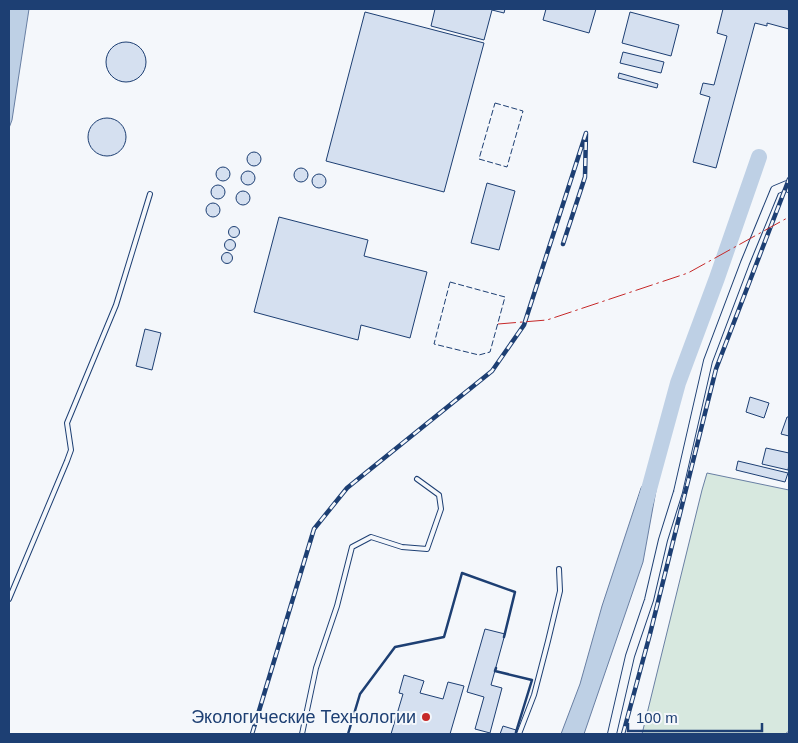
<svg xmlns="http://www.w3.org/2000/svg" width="798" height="743" font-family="Arial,sans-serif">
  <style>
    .green { fill: #d7e8df; stroke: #687fa3 }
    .water { fill: #bed0e5; stroke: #687fa3 }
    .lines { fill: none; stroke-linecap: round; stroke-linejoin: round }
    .river { stroke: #bed0e5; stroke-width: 16 }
    .building { fill: #d5e0f0; stroke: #1d3f73 }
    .lane-casing { stroke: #1d3f73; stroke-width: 6 }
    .street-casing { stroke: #1d3f73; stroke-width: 10 }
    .lane { stroke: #f4f7fb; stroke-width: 4 }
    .street { stroke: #f4f7fb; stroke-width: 8 }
    .rail-casing { stroke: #1d3f73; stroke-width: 4.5 }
    .rail { stroke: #f4f7fb; stroke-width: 2.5; stroke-dasharray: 8; stroke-linecap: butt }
    .fence { stroke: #1d3f73; stroke-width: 1; stroke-dasharray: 6 2.5; stroke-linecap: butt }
    .wall { stroke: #1d3f73; stroke-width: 2.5 }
    .power { stroke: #c62828; stroke-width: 1; stroke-dasharray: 18 4 2.5 4; stroke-linecap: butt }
    .poi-dot { fill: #c62828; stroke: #f4f7fb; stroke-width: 2 }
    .labels { text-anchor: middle; stroke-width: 4; stroke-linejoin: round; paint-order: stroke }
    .poi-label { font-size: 18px; fill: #1d3f73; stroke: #f4f7fb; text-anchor: end }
  </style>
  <rect width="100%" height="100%" fill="#f4f7fb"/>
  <polygon class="green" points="707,473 789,490 789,731 785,734 642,734 702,490"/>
  <g class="water">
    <polygon points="9,9 29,9 12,120 9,128"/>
    <polygon points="646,480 657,485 643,562 584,734 561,734 580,684 602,606 641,488"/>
  </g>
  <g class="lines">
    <polyline class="river" points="645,504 678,383 717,278 759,157"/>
  </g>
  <g class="building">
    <polygon points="435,9 505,9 504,13 492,10 484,40 431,26"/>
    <polygon points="546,9 596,9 589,33 543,20"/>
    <polygon points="723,9 784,9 789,10 789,29 767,23 767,26 755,23 716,168 693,162 710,97 700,94 703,83 714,85 727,36 717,33"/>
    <polygon points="365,12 484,43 444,192 326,161"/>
    <polygon points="630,12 679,25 671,56 622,43"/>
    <circle cx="126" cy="62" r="20"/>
    <polygon points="623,52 664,62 661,73 620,63"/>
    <polygon points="619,73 658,84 657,88 618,78"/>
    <circle cx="107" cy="137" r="19"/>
    <circle cx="254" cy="159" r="7"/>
    <circle cx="223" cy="174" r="7"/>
    <circle cx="301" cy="175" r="7"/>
    <circle cx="248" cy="178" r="7"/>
    <circle cx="319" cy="181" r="7"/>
    <polygon points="487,183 515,191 499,250 471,243"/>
    <circle cx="218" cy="192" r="7"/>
    <circle cx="243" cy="198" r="7"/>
    <circle cx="213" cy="210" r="7"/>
    <polygon points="279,217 368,240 364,256 427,272 410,338 361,325 358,340 254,312"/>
    <circle cx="234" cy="232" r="5.5"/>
    <circle cx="230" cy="245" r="5.5"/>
    <circle cx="227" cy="258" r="5.5"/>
    <polygon points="145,329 161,333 152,370 136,366"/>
    <polygon points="750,397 769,403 764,418 746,412"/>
    <polygon points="787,417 789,417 789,436 781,434"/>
    <polygon points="766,448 789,453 789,464 788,470 762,464"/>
    <polygon points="738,461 788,473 785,482 736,470"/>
    <polygon points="485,629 505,634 491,685 502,688 490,733 475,729 484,697 467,692"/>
    <polygon points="404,675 424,681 420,693 443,699 448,682 464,686 450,734 391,734 403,694 399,693"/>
    <polygon points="503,726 516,730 515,734 500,734"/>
  </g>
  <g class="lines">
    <g class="lane-casing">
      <g id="lane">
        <polyline points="9,599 67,461 71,450 67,423 116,305 150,194"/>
        <polyline points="302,734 316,668 337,606 352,547 371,537 402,547 427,549 441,509 439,495 417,479"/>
        <polyline points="519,734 534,695 548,641 560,591 559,569"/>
      </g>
    </g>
    <g class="street-casing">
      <polyline id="street" points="612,734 630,656 649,600 663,540 678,492 708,361 745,263 775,190 787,185 789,188"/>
    </g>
    <use href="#lane" class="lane"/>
    <use href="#street" class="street"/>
    <g class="rail-casing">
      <g id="rail">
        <polyline points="252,734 314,529 347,488 492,371 524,325 586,133 585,177 563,244"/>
        <polyline points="623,734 650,634 716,369 789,179"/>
      </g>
    </g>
    <use href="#rail" class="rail"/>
    <g class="fence">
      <polygon points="495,103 523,111 507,167 479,159"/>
      <polygon points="450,282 505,297 490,352 479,355 434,344"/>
    </g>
    <g class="wall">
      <polyline points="496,668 495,671 532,680 516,732"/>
      <polyline points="348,734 360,694 395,647 444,637 462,573 515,592 504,637"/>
    </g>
    <polyline class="power" points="498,324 547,320 688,273 789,217"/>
  </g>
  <circle class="poi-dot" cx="426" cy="717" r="5"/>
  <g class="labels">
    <g class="poi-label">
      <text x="416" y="723">Экологические Технологии</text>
    </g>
  </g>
  <rect width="798" height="743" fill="none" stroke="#1d3f73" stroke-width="20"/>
  <path d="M628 723v8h134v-8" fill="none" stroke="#1d3f73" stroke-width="2.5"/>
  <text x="636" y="723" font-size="15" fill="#1d3f73" stroke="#f4f7fb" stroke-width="4" paint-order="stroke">100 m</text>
</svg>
